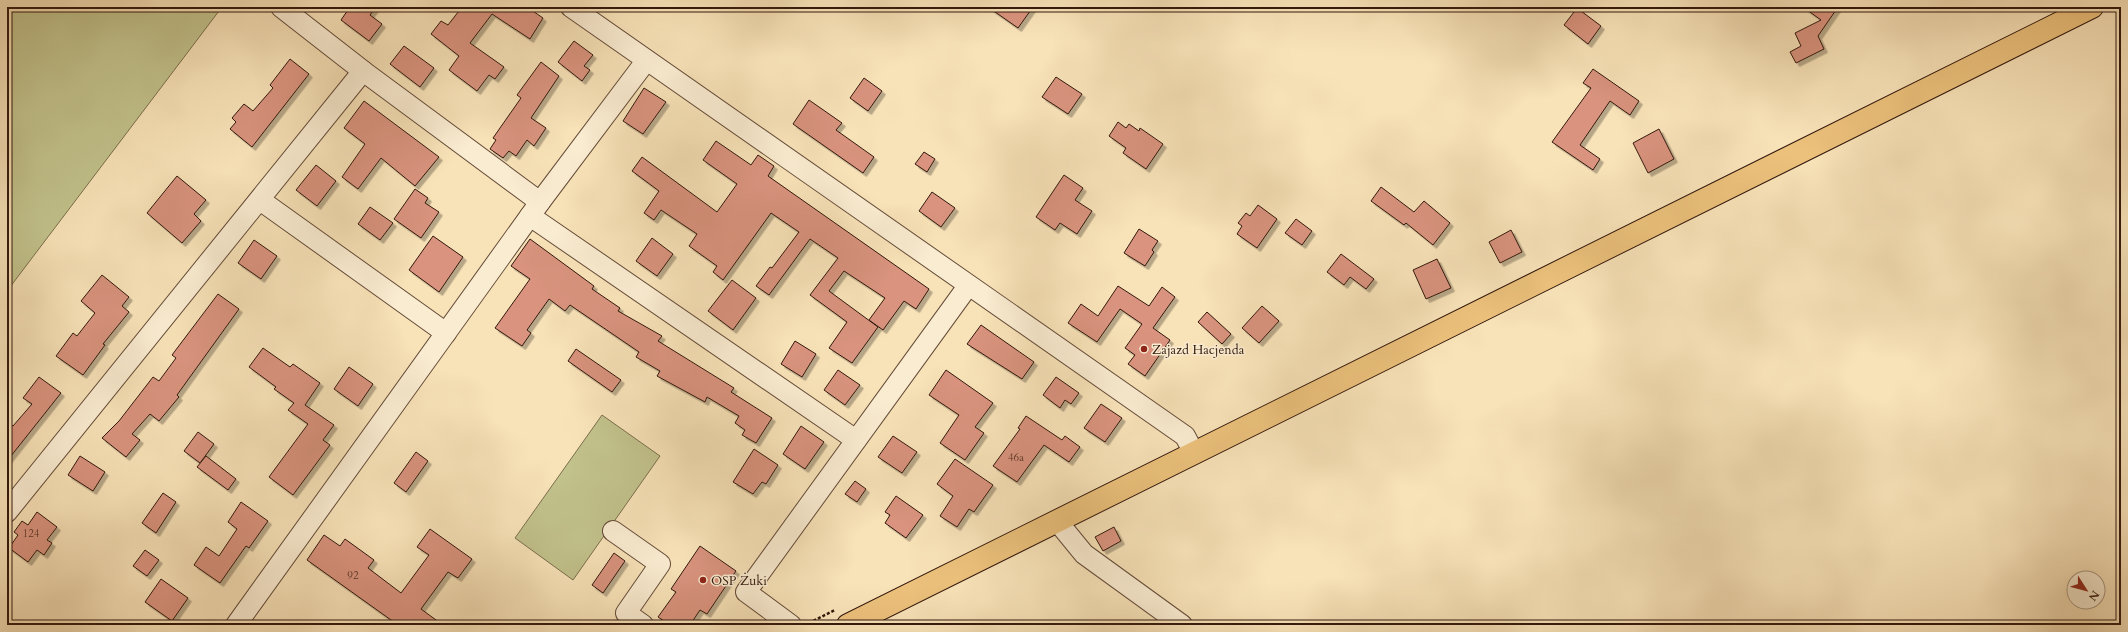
<svg xmlns="http://www.w3.org/2000/svg" width="2128" height="632" font-family="Cardo,serif">
  <style>
    .green { fill: #c2c28c; stroke: #7a6e4c }
    .building { fill: #d9937e; stroke: #33190d; filter: url(#shadow) }
    .lines { fill: none; stroke-linecap: round; stroke-linejoin: round }
    .minor-casing { stroke: #644b38; stroke-width: 22 }
    .major-casing { stroke: #33190d; stroke-width: 24 }
    .path { stroke: #33190d; stroke-width: 2.5; stroke-dasharray: 3 2; stroke-linecap: butt }
    .minor { stroke: #faecd1; stroke-width: 20 }
    .major { stroke: #ecc17c; stroke-width: 22 }
    .poi-dot { fill: #8f2418; stroke: #faecd1; stroke-width: 1.5 }
    .labels { text-anchor: middle; stroke-width: 3; stroke-linejoin: round; paint-order: stroke }
    .number-label { font-size: 11px; fill: #5c3829 }
    .poi-label { font-size: 13px; fill: #33190d; stroke: #faecd1; text-anchor: start }
  </style>
  <defs>
    <filter id="shadow"><feDropShadow dx="3.5" dy="3.5" stdDeviation="0" flood-color="#0004"/></filter>
  </defs>
  <rect width="100%" height="100%" fill="#f8e2b8"/>
  <filter id="stains"><feTurbulence type="fractalNoise" baseFrequency=".005" numOctaves="4"/><feColorMatrix values="0 0 0 0 .2 0 0 0 0 .09 0 0 0 0 .02 0 0 0 .5 -.17"/></filter>
  <radialGradient id="worn" r=".72"><stop offset=".6" stop-color="#630" stop-opacity="0"/><stop offset="1" stop-color="#630" stop-opacity=".3"/></radialGradient>
  <g class="green">
    <polygon points="7,7 222,7 7,291"/>
    <polygon points="602,415 660,456 573,580 515,538"/>
  </g>
  <g class="building">
    <polygon points="350,7 376,7 370,15 382,24 369,41 341,20"/>
    <polygon points="462,7 527,7 543,18 530,39 492,14 470,43 504,67 495,79 489,75 477,91 449,70 459,56 431,34 441,21 448,25"/>
    <polygon points="988,7 1033,7 1018,28"/>
    <polygon points="1803,7 1838,7 1818,36 1824,49 1796,63 1790,52 1801,46 1795,33 1821,20"/>
    <polygon points="1577,8 1601,26 1588,44 1564,25"/>
    <polygon points="574,41 593,55 584,66 590,70 582,81 558,62"/>
    <polygon points="404,46 434,68 420,87 390,64"/>
    <polygon points="290,59 309,74 252,147 230,129 236,122 232,118 244,104 253,111 273,88 270,85"/>
    <polygon points="541,62 559,76 531,118 546,128 534,146 527,140 516,156 509,151 503,158 490,149 496,140 493,138 521,98 517,95"/>
    <polygon points="1593,69 1639,101 1630,115 1610,101 1580,145 1600,159 1593,170 1552,142 1591,88 1583,83"/>
    <polygon points="1056,77 1082,94 1068,114 1042,97"/>
    <polygon points="864,78 882,91 868,111 850,98"/>
    <polygon points="644,88 666,102 643,134 623,121"/>
    <polygon points="809,100 842,123 836,130 874,157 863,173 793,124"/>
    <polygon points="364,101 439,157 415,186 381,158 358,189 342,177 365,144 344,128"/>
    <polygon points="1118,122 1126,128 1129,124 1139,131 1140,128 1163,144 1146,169 1123,153 1126,148 1109,136"/>
    <polygon points="1659,129 1674,159 1648,173 1633,143"/>
    <polygon points="716,141 751,165 758,155 774,166 768,176 929,289 916,309 904,301 883,330 869,320 885,298 844,271 829,291 878,327 852,363 829,348 847,322 810,295 838,258 810,239 769,295 756,286 770,267 772,268 799,232 771,213 723,280 713,272 717,266 689,246 697,234 661,210 654,220 644,213 659,191 632,171 642,157 717,212 737,184 703,160"/>
    <polygon points="924,152 935,159 927,172 915,164"/>
    <polygon points="316,165 336,181 317,206 296,190"/>
    <polygon points="1064,175 1083,188 1075,200 1092,211 1077,234 1060,223 1055,230 1036,217"/>
    <polygon points="177,176 206,200 194,214 201,221 182,243 147,213"/>
    <polygon points="1381,187 1414,212 1424,201 1450,223 1433,245 1406,223 1404,225 1371,201"/>
    <polygon points="415,189 428,198 425,203 439,212 421,238 394,219"/>
    <polygon points="932,192 955,208 941,227 919,211"/>
    <polygon points="1258,205 1277,219 1257,248 1237,234 1242,226 1238,223 1246,213 1250,216"/>
    <polygon points="370,207 393,223 380,240 358,224"/>
    <polygon points="1296,219 1312,231 1302,245 1285,233"/>
    <polygon points="1139,229 1158,241 1152,250 1154,252 1145,266 1124,253"/>
    <polygon points="1511,230 1522,252 1500,263 1489,242"/>
    <polygon points="433,236 463,257 439,292 409,270"/>
    <polygon points="652,238 673,254 657,276 636,261"/>
    <polygon points="530,239 594,286 592,289 620,308 618,311 662,336 658,341 734,388 731,392 772,418 756,443 742,435 745,430 735,423 739,416 707,397 705,402 657,376 660,371 636,357 639,352 570,305 565,311 549,299 527,330 531,333 522,346 495,328 530,279 511,266"/>
    <polygon points="254,240 277,256 261,279 238,263"/>
    <polygon points="1341,254 1374,279 1366,289 1350,277 1344,285 1327,272"/>
    <polygon points="1437,259 1451,288 1426,299 1413,270"/>
    <polygon points="102,275 129,297 122,306 129,312 103,344 105,345 83,375 56,356 73,333 77,336 95,313 81,301"/>
    <polygon points="732,280 756,298 733,330 708,311"/>
    <polygon points="1118,286 1149,306 1162,287 1175,297 1153,328 1170,340 1145,376 1128,364 1135,355 1125,348 1142,324 1120,309 1097,342 1068,323 1081,304 1098,316"/>
    <polygon points="218,294 239,309 177,395 179,397 159,421 150,414 132,434 140,440 126,457 102,438 119,421 153,377 159,381 176,358 172,355"/>
    <polygon points="1262,306 1279,321 1259,343 1242,328"/>
    <polygon points="1207,312 1231,334 1222,344 1198,322"/>
    <polygon points="981,325 1034,362 1022,379 967,344"/>
    <polygon points="795,341 816,354 802,377 781,364"/>
    <polygon points="263,348 290,367 293,364 320,383 305,405 334,425 323,440 330,445 293,495 269,477 308,424 288,410 294,403 274,389 276,387 249,367"/>
    <polygon points="576,349 621,380 612,392 568,361"/>
    <polygon points="349,367 373,384 358,406 334,389"/>
    <polygon points="838,370 860,385 845,405 824,390"/>
    <polygon points="946,370 993,403 975,427 984,433 965,460 940,443 959,415 929,395"/>
    <polygon points="39,377 61,393 7,461 7,422 13,426 32,404 23,398"/>
    <polygon points="1056,377 1079,393 1071,404 1065,400 1060,408 1043,395"/>
    <polygon points="1101,404 1122,418 1105,442 1084,428"/>
    <polygon points="1026,416 1062,440 1065,436 1080,447 1069,462 1044,445 1017,482 993,466 1020,429 1018,428"/>
    <polygon points="801,426 824,442 805,469 783,454"/>
    <polygon points="198,432 214,444 200,463 184,451"/>
    <polygon points="893,436 917,452 902,473 878,457"/>
    <polygon points="754,449 778,465 766,484 762,482 753,494 733,482"/>
    <polygon points="416,452 428,461 406,492 394,483"/>
    <polygon points="80,456 105,472 93,491 68,475"/>
    <polygon points="206,456 236,479 228,490 197,467"/>
    <polygon points="955,459 993,485 974,512 969,509 957,527 940,516 953,496 937,484"/>
    <polygon points="855,481 866,489 857,502 845,494"/>
    <polygon points="163,493 176,502 156,533 142,523"/>
    <polygon points="896,496 923,515 906,538 885,523 890,515 885,512"/>
    <polygon points="241,502 268,521 249,548 246,546 220,583 194,565 206,547 219,556 237,529 228,522"/>
    <polygon points="37,512 57,527 47,540 52,543 44,555 37,550 28,562 9,548 18,535 14,532 22,521 28,525"/>
    <polygon points="1114,527 1121,541 1103,551 1095,537"/>
    <polygon points="430,529 472,559 458,578 448,572 421,609 443,625 398,625 307,560 324,535 340,546 345,539 374,560 368,568 401,593 429,555 417,547"/>
    <polygon points="700,546 736,571 707,614 700,610 690,625 670,625 658,617 676,592 671,589"/>
    <polygon points="145,550 159,560 147,576 133,566"/>
    <polygon points="614,553 625,561 603,593 592,585"/>
    <polygon points="161,579 188,598 172,621 145,602"/>
  </g>
  <g class="lines">
    <g class="minor-casing">
      <g id="minor">
        <polyline points="281,7 363,71"/>
        <polyline points="571,7 1185,436 1194,453"/>
        <polyline points="260,200 446,333"/>
        <polyline points="530,216 856,440"/>
        <polyline points="7,512 363,71 540,202"/>
        <polyline points="1057,521 1084,554 1182,625"/>
        <polyline points="613,531 660,564 626,613 643,625"/>
        <polyline points="236,625 540,202 646,61"/>
        <polyline points="791,625 746,592 968,286"/>
      </g>
    </g>
    <g class="major-casing">
      <polyline id="major" points="848,625 2092,7"/>
    </g>
    <polyline class="path" points="809,623 835,610"/>
    <use href="#minor" class="minor"/>
    <use href="#major" class="major"/>
  </g>
  <g class="poi-dot">
    <circle cx="1144" cy="349" r="4"/>
    <circle cx="703" cy="580" r="4"/>
  </g>
  <g class="labels">
    <g class="number-label">
      <text x="1016" y="461">46a</text>
      <text x="31" y="537">124</text>
      <text x="353" y="579">92</text>
    </g>
    <g class="poi-label">
      <text x="1152" y="354">Zajazd Hacjenda</text>
      <text x="711" y="585">OSP Żuki</text>
    </g>
  </g>
  <rect width="2128" height="632" fill="none" stroke="#f8e2b8" stroke-width="24"/>
  <rect x="8" y="8" width="2112" height="616" fill="none" stroke="#33190d" stroke-width="2"/>
  <rect x="12" y="12" width="2104" height="608" fill="none" stroke="#33190d"/>
  <g transform="translate(2086 590) rotate(126)"><circle r="19" fill="#faecd1" stroke="#aa9883"/>
  <path d="M0-3L7 15L0 10L-7 15Z" fill="#8f2418"/>
  <text y="-6" font-size="11" font-weight="bold" text-anchor="middle" fill="#33190d">N</text>
  </g>
  <rect width="100%" height="100%" filter="url(#stains)"/>
  <rect width="100%" height="100%" fill="url(#worn)"/>
</svg>
